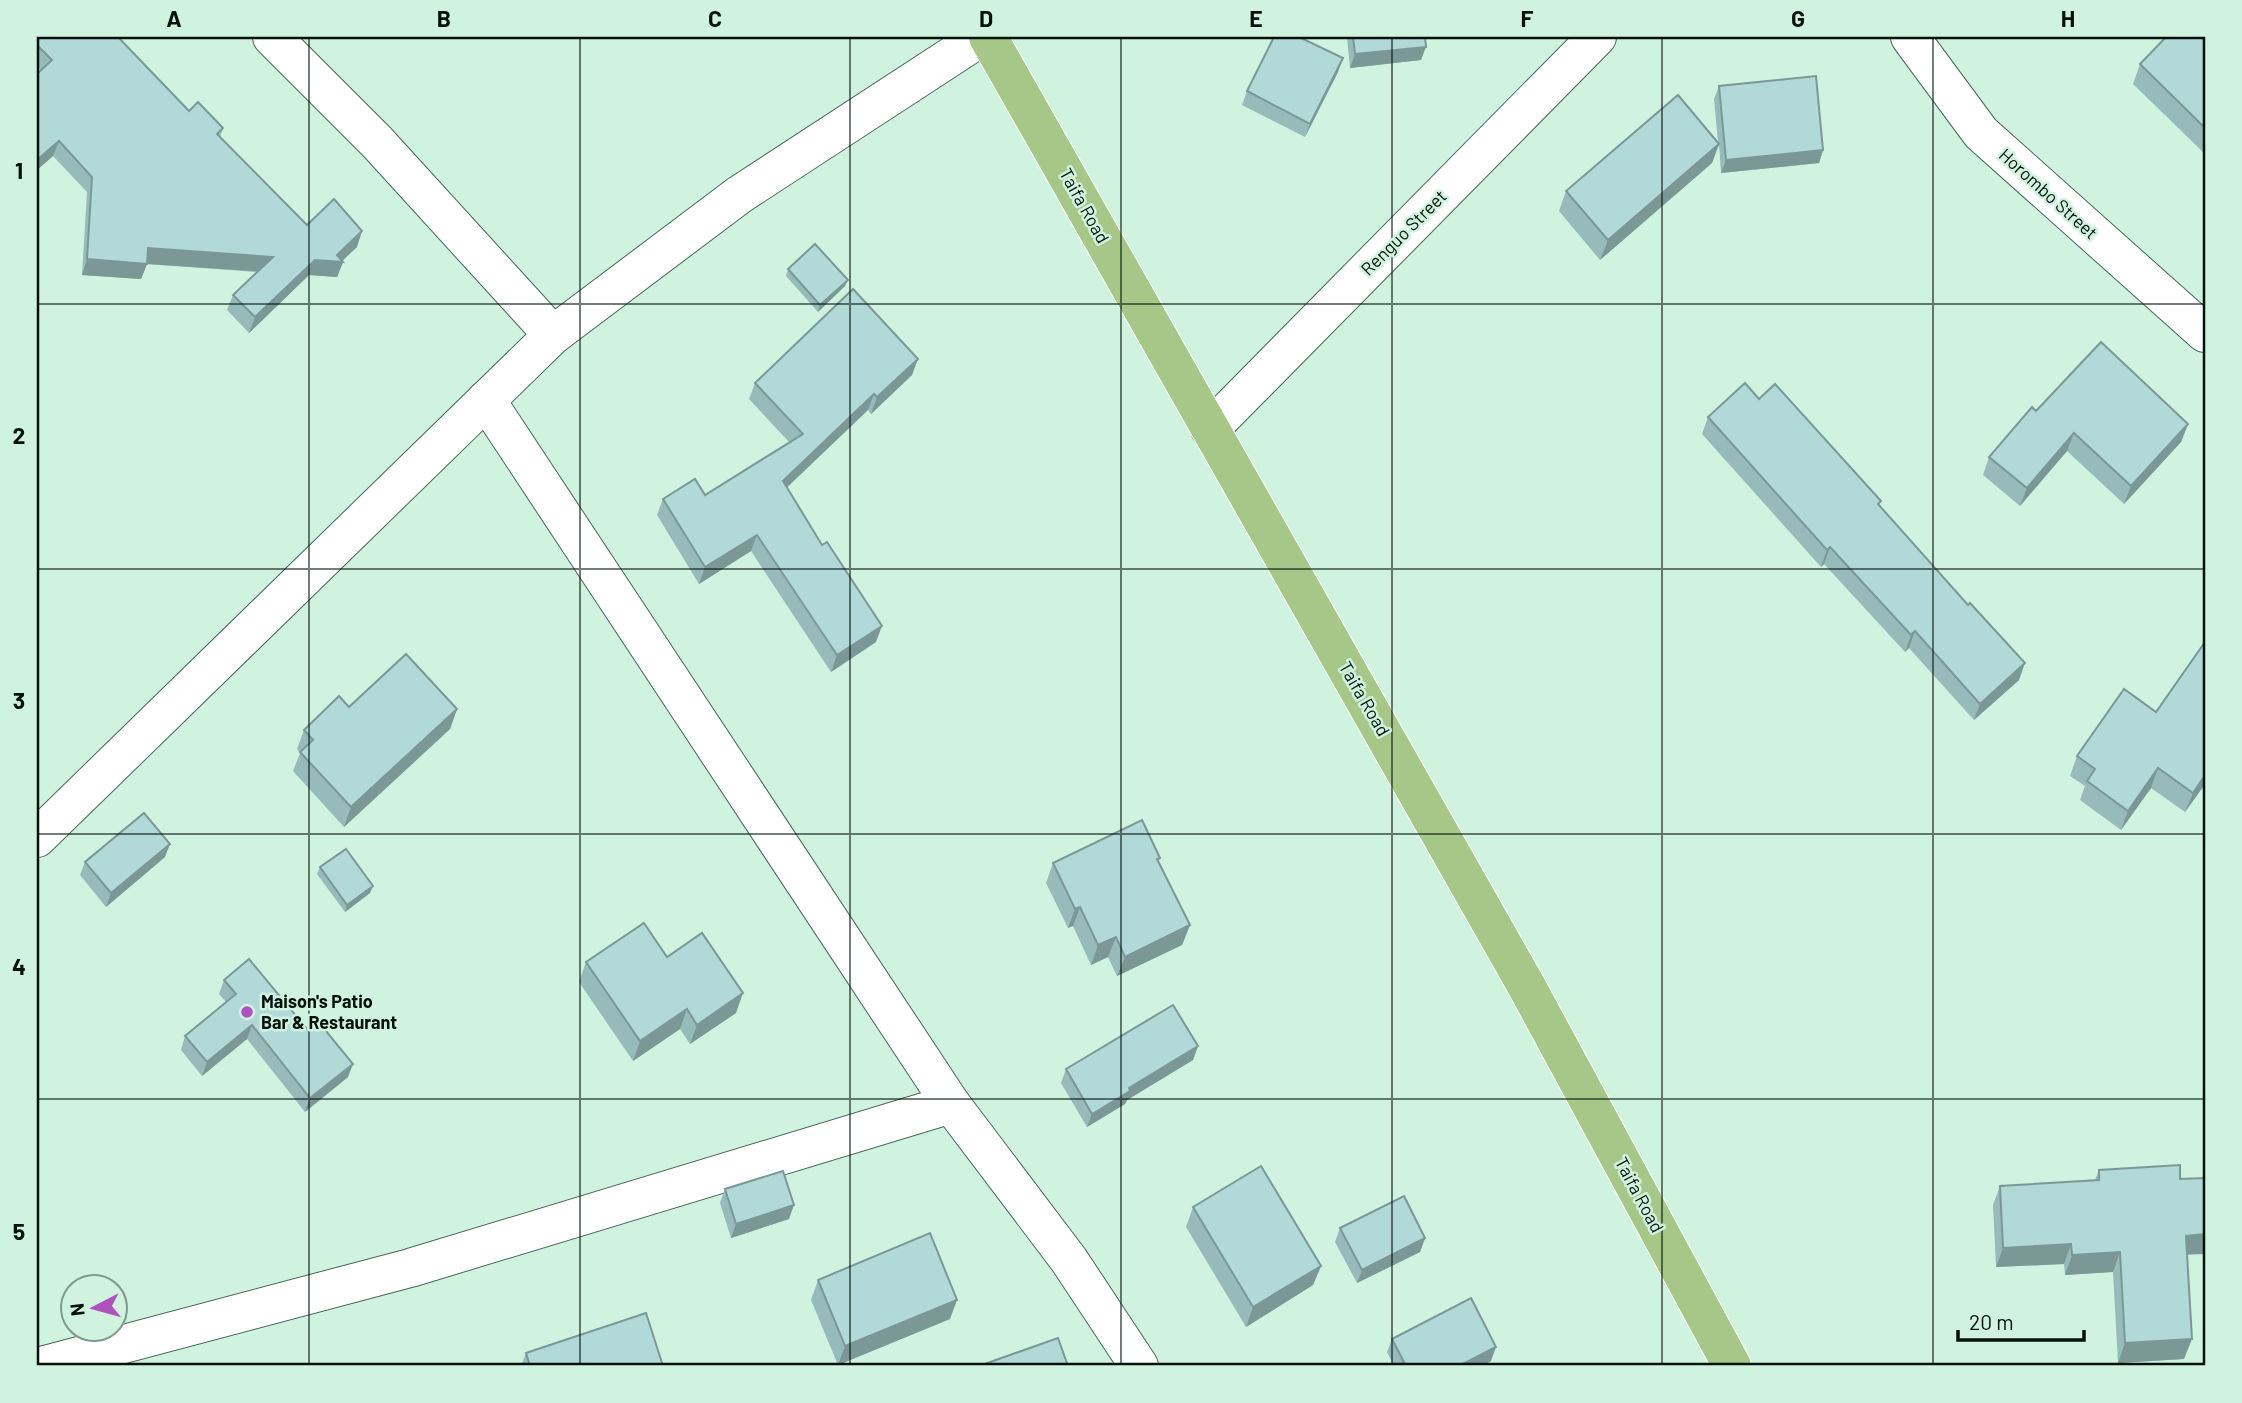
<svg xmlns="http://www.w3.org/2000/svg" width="2242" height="1403" font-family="Barlow,sans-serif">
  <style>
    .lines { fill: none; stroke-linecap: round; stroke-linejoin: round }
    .street-casing { stroke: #476757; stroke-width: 40 }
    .highway-casing { stroke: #fff; stroke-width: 40 }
    .street { stroke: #fff; stroke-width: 38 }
    .highway { stroke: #a6c788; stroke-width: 38 }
    .wall { fill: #97bbba }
    .shaded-wall { fill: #7b9897 }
    .building { fill: #b0d9d8; stroke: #7b9897; stroke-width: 2 }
    .grid { fill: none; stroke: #05110b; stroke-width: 2; stroke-opacity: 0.55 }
    .poi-dot { fill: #ae52be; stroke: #d0f3e0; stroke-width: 2.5 }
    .labels { text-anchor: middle; stroke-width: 5; stroke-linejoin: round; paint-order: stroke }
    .street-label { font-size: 18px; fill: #05110b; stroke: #d0f3e0 }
    .poi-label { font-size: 18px; font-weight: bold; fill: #05110b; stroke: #d0f3e0; text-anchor: start }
    .neatline { fill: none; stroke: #05110b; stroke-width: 2.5 }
    .grid-label { font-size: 23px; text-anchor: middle; font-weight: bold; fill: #05110b }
  </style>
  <rect width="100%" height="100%" fill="#d0f3e0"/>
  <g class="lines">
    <g class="street-casing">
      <g id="street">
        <polyline points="272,37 377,142 553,335"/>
        <polyline points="1910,37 1981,133 2205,333"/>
        <polyline points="486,400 951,1104 1069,1260 1139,1366"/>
        <polyline points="1210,429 1597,37"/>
        <polyline points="37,838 553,335 739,195 981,37"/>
        <polyline points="41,1366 410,1268 951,1104"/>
      </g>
    </g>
    <g class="highway-casing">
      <polyline id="highway" points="988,37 1527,987 1732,1366"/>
    </g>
    <use href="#street" class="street"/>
    <use href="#highway" class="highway"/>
  </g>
  <g class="wall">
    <polygon points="37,37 223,128 220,137 307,225 357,247 342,261 343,262 337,277 309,275 249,333 227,310 233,295 257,272 147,264 141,279 82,275 87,192 53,156 37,170 37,74 41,70 37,66"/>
    <polygon points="1347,37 1425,37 1421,60 1350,68"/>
    <polygon points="2205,37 2205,154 2133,84 2140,64"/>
    <polygon points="1338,72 1305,137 1242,105 1247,91"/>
    <polygon points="1719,86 1823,150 1819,163 1721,173 1719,145 1712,163 1600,260 1559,211 1566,191 1718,142 1714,99"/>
    <polygon points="788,269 845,286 818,312 786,276"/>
    <polygon points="912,375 871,414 868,410 787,487 876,642 831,672 751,551 699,584 657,515 663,499 705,495 789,442 749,399 755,383"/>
    <polygon points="1759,399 1879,505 2019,680 1974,720 1909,648 1905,652 1824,564 1821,567 1702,434 1708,417"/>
    <polygon points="2036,411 2188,424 2181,442 2124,504 2067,451 2020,506 1983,475 1989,457"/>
    <polygon points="2124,689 2205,784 2185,812 2151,788 2121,830 2080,800 2085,786 2070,776 2077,756"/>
    <polygon points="457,709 450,729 344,827 293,771 300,753 297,749 304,730"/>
    <polygon points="165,857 106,907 80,875 85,862"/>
    <polygon points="1160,858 1158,863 1190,925 1182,945 1117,976 1108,957 1091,965 1073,926 1068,928 1046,883 1053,863"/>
    <polygon points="320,867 370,893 345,912 317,874"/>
    <polygon points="667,957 736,1013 690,1044 680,1029 633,1061 579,982 586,962"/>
    <polygon points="224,980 348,1077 305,1112 247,1039 202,1076 181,1050 185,1036 226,1002 219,994"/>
    <polygon points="1198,1046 1193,1060 1127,1100 1125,1104 1087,1127 1061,1083 1066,1069"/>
    <polygon points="2099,1170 2187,1255 2184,1359 2118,1363 2113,1272 2065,1275 2064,1264 1996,1267 1993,1205 2000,1186 2095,1180"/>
    <polygon points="725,1189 789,1219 731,1238 720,1203"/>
    <polygon points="1193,1207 1321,1266 1313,1285 1246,1327 1186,1227"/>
    <polygon points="1340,1228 1425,1238 1420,1252 1357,1283 1335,1242"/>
    <polygon points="818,1280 950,1319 838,1365 811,1300"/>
    <polygon points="1392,1339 1491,1361 1481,1366 1394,1366 1387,1352"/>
    <polygon points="526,1353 663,1366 521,1366"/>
  </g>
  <g class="shaded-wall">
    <polygon points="1426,47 1421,60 1350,68 1355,54"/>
    <polygon points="1343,58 1338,72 1305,137 1310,124"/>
    <polygon points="59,141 53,156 37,170 37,160"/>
    <polygon points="1719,144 1712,163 1600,260 1608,240"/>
    <polygon points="1823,150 1819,163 1721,173 1726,160"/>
    <polygon points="362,231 357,247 341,262 343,262 337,277 309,275 249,333 255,317 315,260 337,255"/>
    <polygon points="148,248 273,257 267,272 147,264 141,279 82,275 87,259"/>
    <polygon points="848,280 845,286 818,312 820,305"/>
    <polygon points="918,359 912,375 871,414 877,397"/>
    <polygon points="874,394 868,410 777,497 783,481"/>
    <polygon points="2188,424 2181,442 2124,504 2131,486"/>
    <polygon points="2074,433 2067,451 2020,506 2027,488"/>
    <polygon points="757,535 751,551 699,584 705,567"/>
    <polygon points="1830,547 1824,564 1821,567 1827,550"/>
    <polygon points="882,626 876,642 831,672 837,655"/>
    <polygon points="1915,631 1909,648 1905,652 1911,635"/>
    <polygon points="2025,663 2019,680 1974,720 1980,704"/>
    <polygon points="457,709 450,729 344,827 351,807"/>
    <polygon points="2158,768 2151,788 2121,830 2128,811"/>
    <polygon points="2205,775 2205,784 2185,812 2193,793"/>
    <polygon points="170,844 165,857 106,907 111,893"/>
    <polygon points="373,886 370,893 345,912 347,905"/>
    <polygon points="1080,907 1073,926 1068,928 1075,909"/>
    <polygon points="1190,925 1182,945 1117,976 1125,957"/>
    <polygon points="1116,937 1108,957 1091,965 1098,945"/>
    <polygon points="743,993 736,1013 690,1044 697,1025"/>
    <polygon points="687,1009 680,1029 633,1061 640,1041"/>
    <polygon points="252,1025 247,1039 202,1076 207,1062"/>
    <polygon points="1198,1046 1193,1060 1127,1100 1125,1104 1087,1127 1092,1114 1129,1088"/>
    <polygon points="353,1064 348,1077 305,1112 310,1098"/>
    <polygon points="794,1205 789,1219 731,1238 736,1224"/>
    <polygon points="2205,1234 2205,1254 2178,1255 2186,1236"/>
    <polygon points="1425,1238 1420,1252 1357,1283 1362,1270"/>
    <polygon points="2071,1244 2064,1264 1996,1267 2003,1248"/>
    <polygon points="2120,1252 2113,1272 2065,1275 2072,1255"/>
    <polygon points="1321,1266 1313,1285 1246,1327 1253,1307"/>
    <polygon points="957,1300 950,1319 838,1365 845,1346"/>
    <polygon points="2192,1339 2184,1359 2118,1363 2125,1343"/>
    <polygon points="1496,1347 1491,1361 1481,1366 1459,1366"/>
  </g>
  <g class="building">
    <polygon points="37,37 118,37 189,111 198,102 223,128 217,134 307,225 334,199 362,231 337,255 343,262 315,260 255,317 233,295 273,257 148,248 147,264 87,259 92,177 59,141 37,160 37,74 52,60 37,45"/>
    <polygon points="1274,37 1299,37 1343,58 1310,124 1247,91"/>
    <polygon points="1353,37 1425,37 1426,47 1355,54"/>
    <polygon points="2166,37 2205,37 2205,128 2140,64"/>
    <polygon points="1816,76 1823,150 1726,160 1719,86"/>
    <polygon points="1678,95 1719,144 1608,240 1566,191"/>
    <polygon points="815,244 848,280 820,305 788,269"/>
    <polygon points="853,289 918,359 877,397 874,394 783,481 822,545 827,542 882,626 837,655 757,535 705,567 663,499 695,479 705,495 803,434 755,383"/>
    <polygon points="2101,342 2188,424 2131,486 2074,433 2027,488 1989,457 2032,407 2036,411"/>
    <polygon points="1745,383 1759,399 1775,384 1881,501 1878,504 1968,605 1970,603 2025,663 1980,704 1915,631 1911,635 1830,547 1827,550 1708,417"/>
    <polygon points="2205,642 2205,775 2193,793 2158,768 2128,811 2087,781 2095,769 2077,756 2124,689 2156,712"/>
    <polygon points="406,654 457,709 351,807 300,752 313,740 304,730 339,696 349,707"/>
    <polygon points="144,813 170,844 111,893 85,862"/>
    <polygon points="1142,820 1160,858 1157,859 1190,925 1125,957 1116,937 1098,945 1080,907 1075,909 1053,863"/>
    <polygon points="346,849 373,886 347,905 320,867"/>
    <polygon points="644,923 667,957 702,933 743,993 697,1025 687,1009 640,1041 586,962"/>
    <polygon points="249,959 307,1029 317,1020 353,1064 310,1098 252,1025 207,1062 185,1036 236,994 224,980"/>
    <polygon points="1173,1005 1198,1046 1129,1088 1130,1091 1092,1114 1066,1069"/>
    <polygon points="2180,1165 2180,1179 2205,1178 2205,1234 2186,1236 2192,1339 2125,1343 2120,1252 2072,1255 2071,1244 2003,1248 2000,1186 2099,1180 2099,1170"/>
    <polygon points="1261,1166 1321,1266 1253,1307 1193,1207"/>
    <polygon points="783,1171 794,1205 736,1224 725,1189"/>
    <polygon points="1404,1196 1425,1238 1362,1270 1340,1228"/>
    <polygon points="930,1233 957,1300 845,1346 818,1280"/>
    <polygon points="1471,1298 1496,1347 1459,1366 1406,1366 1392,1339"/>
    <polygon points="646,1313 663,1366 530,1366 526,1353"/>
    <polygon points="1058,1338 1068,1366 979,1366"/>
  </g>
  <path class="grid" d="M309,37V1366M580,37V1366M850,37V1366M1121,37V1366M1392,37V1366M1662,37V1366M1933,37V1366M37,304H2205M37,569H2205M37,834H2205M37,1099H2205"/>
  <circle class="poi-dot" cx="247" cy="1012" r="7"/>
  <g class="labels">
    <g class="street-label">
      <text transform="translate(2048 194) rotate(42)" y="6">Horombo Street</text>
      <text transform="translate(1084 206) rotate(61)" y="6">Taifa Road</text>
      <text transform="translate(1404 233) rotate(-45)" y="6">Renguo Street</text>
      <text transform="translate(1364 699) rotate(60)" y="6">Taifa Road</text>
      <text transform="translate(1639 1195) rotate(62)" y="6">Taifa Road</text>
    </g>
    <g class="poi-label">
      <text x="261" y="1008">Maison's Patio<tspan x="261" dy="21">Bar &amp; Restaurant</tspan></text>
    </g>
  </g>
  <rect width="2242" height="1403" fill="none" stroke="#d0f3e0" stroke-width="77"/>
  <g transform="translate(94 1308) rotate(264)"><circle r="33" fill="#d0f3e0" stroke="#7f998b" stroke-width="2"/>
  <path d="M0-5L12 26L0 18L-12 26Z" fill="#ae52be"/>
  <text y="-10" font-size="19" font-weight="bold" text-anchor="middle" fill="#05110b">N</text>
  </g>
  <path d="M1958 1330v10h126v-10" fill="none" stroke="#05110b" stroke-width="3.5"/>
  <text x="1969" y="1330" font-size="21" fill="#05110b" stroke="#d0f3e0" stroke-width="5" paint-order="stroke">20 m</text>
  <rect x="38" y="38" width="2166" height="1326" class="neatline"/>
  <g class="grid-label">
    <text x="174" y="27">A</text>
    <text x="444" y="27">B</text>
    <text x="715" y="27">C</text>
    <text x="986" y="27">D</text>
    <text x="1256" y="27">E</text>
    <text x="1527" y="27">F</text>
    <text x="1798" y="27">G</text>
    <text x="2068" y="27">H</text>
    <text x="19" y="179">1</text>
    <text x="19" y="444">2</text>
    <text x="19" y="709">3</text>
    <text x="19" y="975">4</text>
    <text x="19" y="1240">5</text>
  </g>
</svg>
